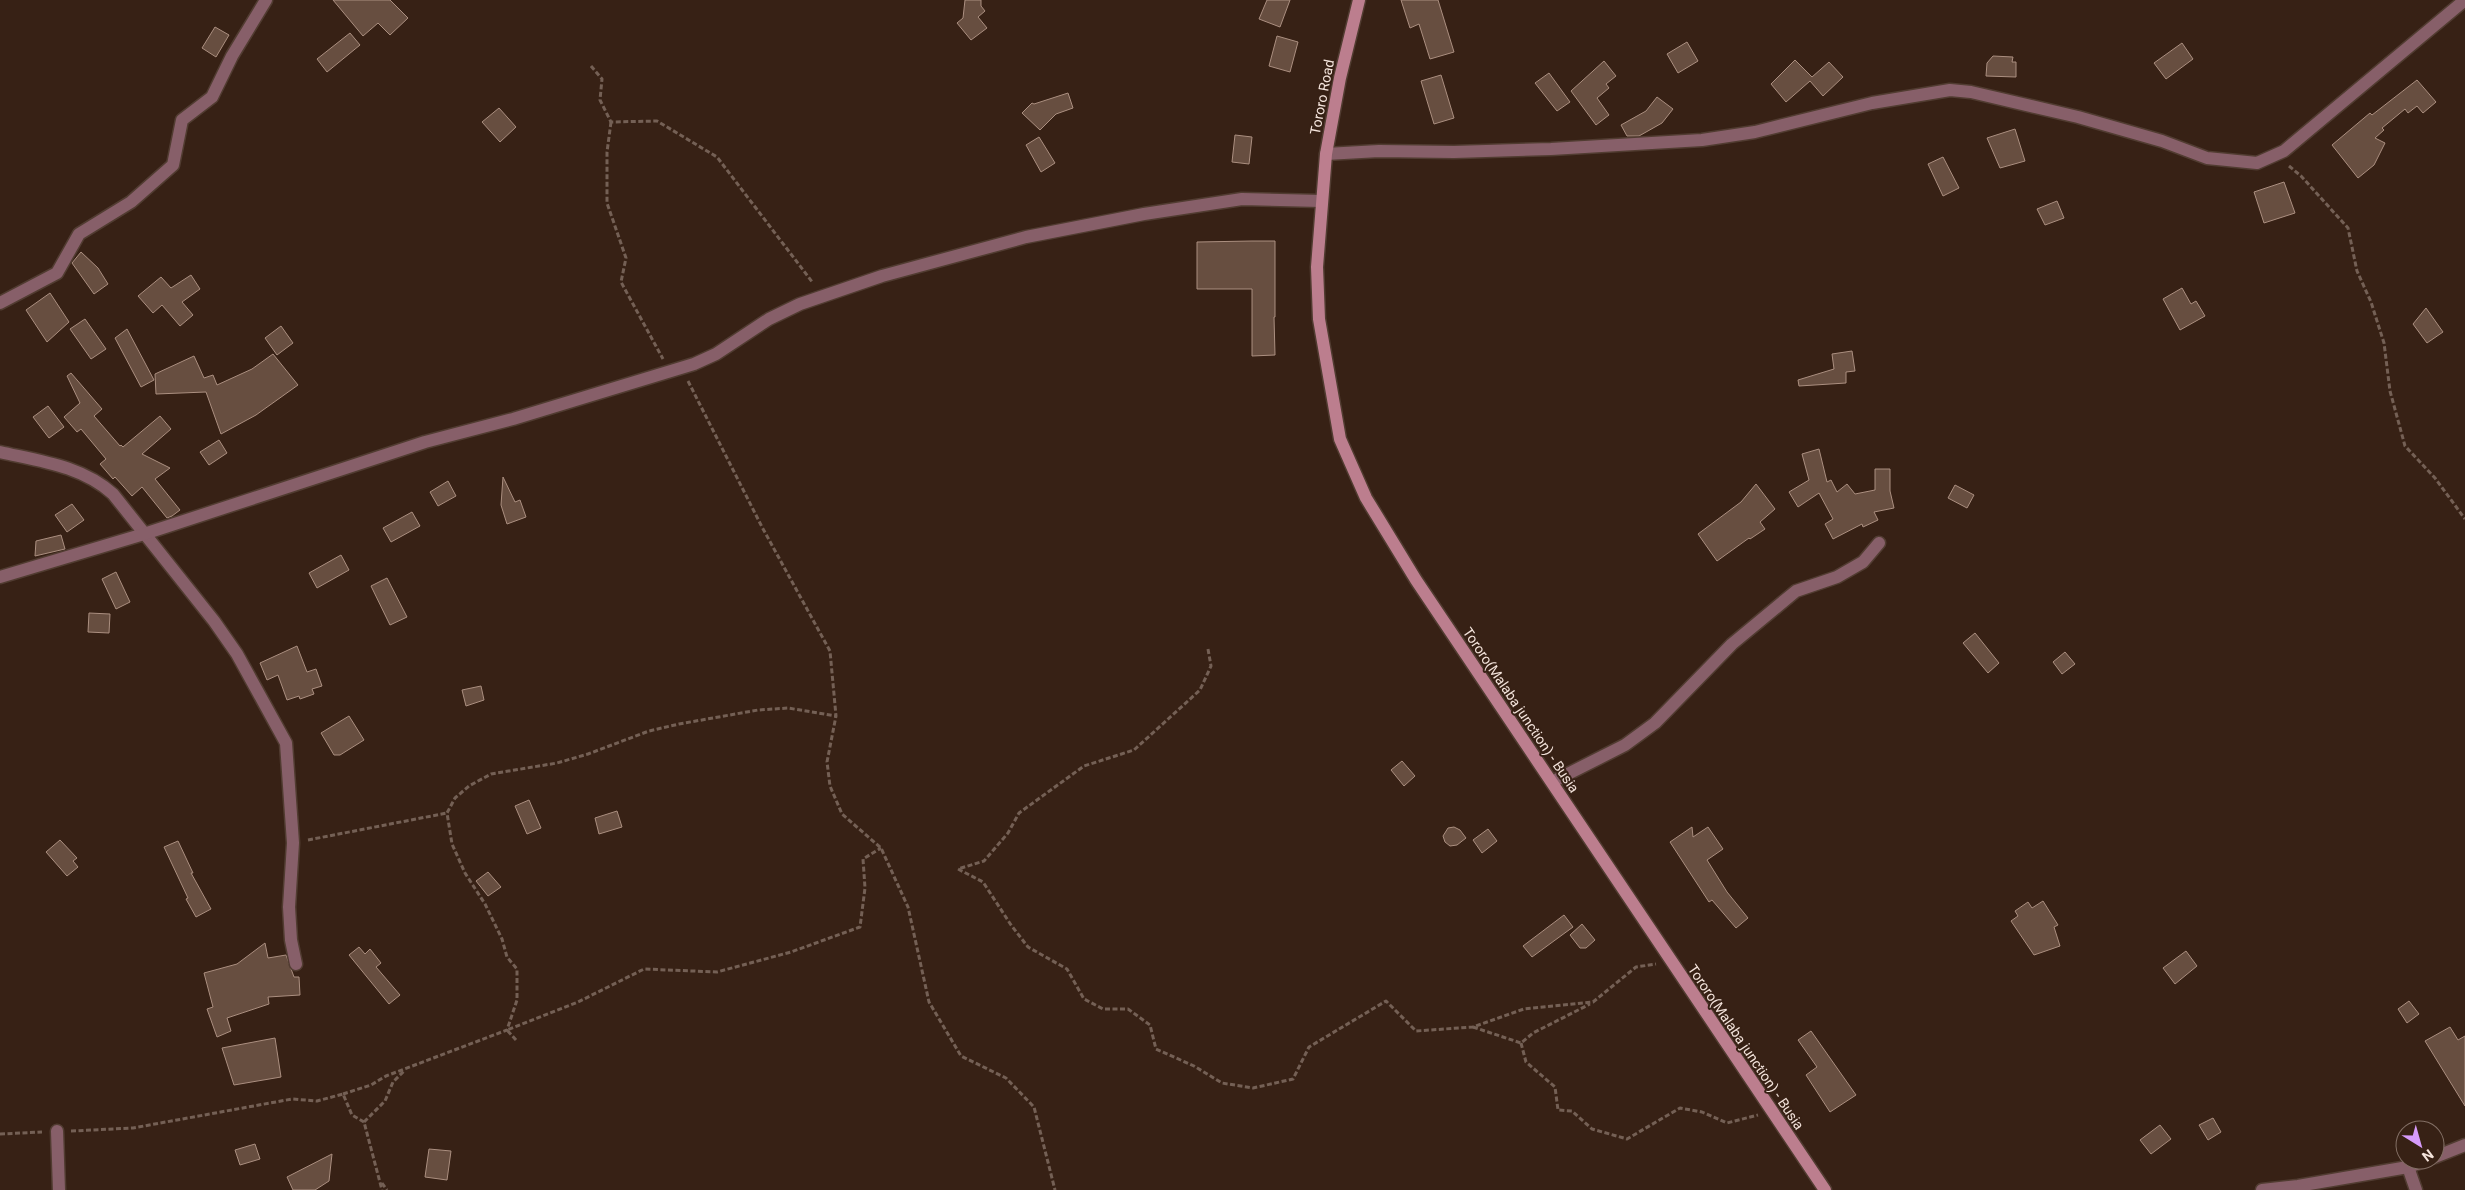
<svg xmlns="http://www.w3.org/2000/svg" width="2465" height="1190" font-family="Roboto,sans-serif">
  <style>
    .building { fill: #674e40; stroke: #ab8f80 }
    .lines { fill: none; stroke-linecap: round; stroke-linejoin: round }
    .minor-casing { stroke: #513c31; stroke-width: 15 }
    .secondary-casing { stroke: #513c31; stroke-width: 15 }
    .path { stroke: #746055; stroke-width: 3; stroke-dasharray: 5 2.5; stroke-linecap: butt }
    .minor { stroke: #875f69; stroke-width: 12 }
    .secondary { stroke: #bc7e8e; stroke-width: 12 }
    .labels { text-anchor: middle; stroke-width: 4; stroke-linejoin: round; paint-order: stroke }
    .street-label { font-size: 14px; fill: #f4e4dc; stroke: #372115 }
  </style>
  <rect width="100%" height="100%" fill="#372115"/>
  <g class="building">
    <polygon points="333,0 390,0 408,18 390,35 378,23 363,36"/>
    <polygon points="965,0 981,0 981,6 985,11 978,17 987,28 971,40 957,23 963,18"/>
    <polygon points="1267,0 1290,0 1280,27 1259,19"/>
    <polygon points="1401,0 1438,0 1454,52 1430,59 1419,24 1410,28"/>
    <polygon points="215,27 229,35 216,57 202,48"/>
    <polygon points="350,33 360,45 327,72 317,59"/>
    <polygon points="1277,36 1298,42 1290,72 1269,66"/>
    <polygon points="1687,42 1698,61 1678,73 1667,54"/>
    <polygon points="2182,43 2193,59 2166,79 2154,63"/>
    <polygon points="1993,56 2013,57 2012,62 2016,62 2016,77 1986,76 1987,63"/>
    <polygon points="1795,60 1812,77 1829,62 1843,77 1823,96 1810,81 1786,102 1771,84"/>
    <polygon points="1604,61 1616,76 1606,84 1609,88 1597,98 1609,115 1596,125 1571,91"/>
    <polygon points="1549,73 1570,102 1557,111 1535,83"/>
    <polygon points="1441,75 1454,118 1434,124 1421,81"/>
    <polygon points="2417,80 2436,102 2423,113 2417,106 2408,113 2405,109 2382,128 2384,130 2375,138 2385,143 2374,165 2358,178 2332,145 2370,113 2372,115"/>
    <polygon points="1068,93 1073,108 1056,114 1040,130 1022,113 1032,103 1034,104"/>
    <polygon points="1657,97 1673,109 1662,123 1639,136 1627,136 1621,125 1646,111"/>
    <polygon points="499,108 516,127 500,142 482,122"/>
    <polygon points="2015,129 2025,161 2000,168 1987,138"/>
    <polygon points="1235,135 1252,137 1249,164 1232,162"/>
    <polygon points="1039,137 1055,163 1041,172 1026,145"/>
    <polygon points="1943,157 1959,188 1943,196 1928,164"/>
    <polygon points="2284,182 2295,213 2264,223 2254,192"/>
    <polygon points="2057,201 2064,218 2045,225 2037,209"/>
    <polygon points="1252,241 1275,241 1275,317 1274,317 1275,355 1252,356 1252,289 1197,289 1197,242"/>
    <polygon points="81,252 98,268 108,284 94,294 72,263"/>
    <polygon points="191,275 200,289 182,302 193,315 180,326 162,305 153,313 138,296 161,277 171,288"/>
    <polygon points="2182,288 2191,304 2196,301 2205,316 2180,330 2163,299"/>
    <polygon points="50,293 69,322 47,342 26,310"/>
    <polygon points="2426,308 2443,332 2427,343 2413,324"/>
    <polygon points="85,319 106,349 91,359 70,329"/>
    <polygon points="281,326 293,343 277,355 265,338"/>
    <polygon points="127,329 154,380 141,387 115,338"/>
    <polygon points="1852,351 1855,371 1846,372 1846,383 1799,386 1798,380 1834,369 1832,354"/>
    <polygon points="273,354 298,385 256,415 221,434 206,392 156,394 155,374 194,356 204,378 213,375 217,385 252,369"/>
    <polygon points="71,373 102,409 94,416 120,446 121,445 123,447 160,416 171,429 142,454 170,468 155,479 180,510 172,516 167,518 142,487 132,496 115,477 113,479 100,464 106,459 81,429 77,432 64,417 80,403 67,376"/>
    <polygon points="48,406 64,427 49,438 33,417"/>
    <polygon points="219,440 227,453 209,465 200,452"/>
    <polygon points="1819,449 1827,482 1831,480 1837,492 1847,484 1855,494 1875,490 1875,469 1890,469 1890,491 1894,508 1874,512 1878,520 1863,527 1862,524 1833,539 1825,524 1833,519 1819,493 1798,507 1789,492 1809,480 1802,454"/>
    <polygon points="503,477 515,502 520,500 526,517 507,524 501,505"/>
    <polygon points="448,481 456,496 438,506 430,492"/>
    <polygon points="1756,484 1775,509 1760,522 1765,529 1750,539 1749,538 1717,561 1698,534 1741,502"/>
    <polygon points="1955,485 1974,495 1967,508 1948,498"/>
    <polygon points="72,504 84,520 67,532 55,515"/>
    <polygon points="412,512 420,526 391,542 383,528"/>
    <polygon points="61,535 65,549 35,556 36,541"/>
    <polygon points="341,555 349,570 317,588 309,573"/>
    <polygon points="116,572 130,602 116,609 102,579"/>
    <polygon points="387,578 407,617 390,625 371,586"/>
    <polygon points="89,613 110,614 109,633 88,632"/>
    <polygon points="1975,633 1999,663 1988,673 1963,643"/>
    <polygon points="297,646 307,672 316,669 322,686 312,689 314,694 300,699 299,696 287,700 278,675 267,680 260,663"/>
    <polygon points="2065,652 2075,664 2062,674 2053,662"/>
    <polygon points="481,686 484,700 466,706 462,690"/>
    <polygon points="349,716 364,740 340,755 334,755 321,733"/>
    <polygon points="1402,761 1415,776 1404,786 1391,770"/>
    <polygon points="529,800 541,828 527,834 515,806"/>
    <polygon points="617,811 622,827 599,834 595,818"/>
    <polygon points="1454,827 1460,830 1466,838 1457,845 1450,846 1445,842 1443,836 1448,828"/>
    <polygon points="1692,827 1693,837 1708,827 1723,849 1707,860 1727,892 1748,918 1736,928 1712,900 1709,902 1670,842"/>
    <polygon points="1488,829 1497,841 1482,853 1473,840"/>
    <polygon points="60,840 77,858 73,861 78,867 67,876 46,852"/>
    <polygon points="178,841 193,873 191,873 211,909 196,917 186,899 188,898 164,847"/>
    <polygon points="488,872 501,887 488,896 476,881"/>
    <polygon points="2043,901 2058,925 2054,927 2060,946 2034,955 2011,921 2018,916 2015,911 2028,902 2032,908"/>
    <polygon points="1564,915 1573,927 1532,957 1523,946"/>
    <polygon points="1582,924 1595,940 1586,948 1580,948 1570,935"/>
    <polygon points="265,943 268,958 286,955 294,977 299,977 300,995 268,997 269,1004 227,1018 231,1031 217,1037 207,1009 213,1007 204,973 237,964"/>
    <polygon points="359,947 365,954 370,949 381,963 376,967 400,995 389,1004 349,955"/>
    <polygon points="2186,951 2197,966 2175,984 2163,968"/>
    <polygon points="2409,1001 2419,1014 2407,1023 2398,1009"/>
    <polygon points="2450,1027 2458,1040 2465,1036 2465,1106 2425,1041"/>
    <polygon points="1811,1031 1856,1095 1830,1112 1806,1075 1817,1067 1798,1040"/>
    <polygon points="275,1038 281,1077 234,1085 222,1048"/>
    <polygon points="2213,1118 2221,1132 2208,1140 2199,1125"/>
    <polygon points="2160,1125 2171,1139 2151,1154 2140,1140"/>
    <polygon points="255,1144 260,1159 240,1165 235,1150"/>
    <polygon points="429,1149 451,1151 447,1180 425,1177"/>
    <polygon points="332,1154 329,1181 315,1190 293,1190 287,1177"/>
  </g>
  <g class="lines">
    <g class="minor-casing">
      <g id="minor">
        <polyline points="1326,154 1379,151 1454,152 1551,149 1702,140 1755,132 1872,103 1950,90 1971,92 2078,117 2162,141 2207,158 2257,163 2284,151 2465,0"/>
        <polyline points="0,303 57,273 79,234 131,202 173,165 182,120 212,97 232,56 266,0"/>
        <path d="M0,452C40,461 82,466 113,494L214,621L237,654L286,743L293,843L289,907L291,940L296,964"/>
        <polyline points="0,577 144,534 425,442 513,419 694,364 716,354 769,319 800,304 882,276 1026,237 1144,214 1242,199 1321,201"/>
        <polyline points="1552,782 1625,745 1655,723 1732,644 1796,591 1837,577 1863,562 1879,543"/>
        <polyline points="57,1131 59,1190"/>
        <polyline points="2435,1157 2465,1145"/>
        <polyline points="2408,1167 2416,1190"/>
        <polyline points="2262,1190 2298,1186 2408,1167 2427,1160"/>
      </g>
    </g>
    <g class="secondary-casing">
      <polyline id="secondary" points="1359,0 1340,78 1326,154 1317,267 1319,319 1340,439 1366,498 1416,580 1825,1190"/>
    </g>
    <g class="path">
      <polyline points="591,66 602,79 600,100 611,122 657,121 717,157 813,283"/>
      <polyline points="611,122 607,152 607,203 626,258 621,282 663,359"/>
      <polyline points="2289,166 2301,176 2348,228 2357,271 2371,302 2384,343 2390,391 2405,446 2435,478 2465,519"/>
      <polyline points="688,381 762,527 830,651 836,716 827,762 830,786 842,814 881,848 908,907 929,1002 961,1056 1006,1078 1034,1107 1055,1190"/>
      <polyline points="1208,649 1211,666 1200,690 1134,750 1084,766 1019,813 1008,833 984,861 958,869 983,882 1011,925 1028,947 1067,969 1084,999 1103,1009 1128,1009 1150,1025 1156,1049 1194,1066 1222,1083 1253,1088 1293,1079 1309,1047 1386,1001 1416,1031 1473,1027 1524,1009 1593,1002 1636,967 1656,964"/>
      <polyline points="308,840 447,813"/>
      <polyline points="1473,1027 1521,1043 1533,1033 1590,1004"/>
      <polyline points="516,1040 507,1030 578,1002 644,969 717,972 791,952 860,927 865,888 863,859 881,848"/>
      <polyline points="1521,1043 1526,1062 1555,1087 1558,1110 1572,1111 1592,1129 1627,1139 1680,1108 1702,1112 1727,1123 1758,1115"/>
      <polyline points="343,1094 371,1085 386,1076 507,1030 517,1000 517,969 507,957 502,939 485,904 465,873 452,844 447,813 455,798 469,786 491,774 557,763 588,754 649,731 679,724 758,710 788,708 836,716"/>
      <polyline points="364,1122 385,1101 393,1082 404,1071"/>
      <polyline points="71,1131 133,1128 292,1099 317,1101 343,1094 352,1115 364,1122 382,1190"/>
      <polyline points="0,1134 42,1132"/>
      <polyline points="382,1183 387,1190"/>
    </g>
    <use href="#minor" class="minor"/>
    <use href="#secondary" class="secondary"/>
  </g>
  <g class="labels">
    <g class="street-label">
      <text transform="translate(1322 97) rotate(-79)" y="5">Tororo Road</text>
      <text transform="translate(1521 710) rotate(56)" y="5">Tororo(Malaba junction) - Busia</text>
      <text transform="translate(1746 1047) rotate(56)" y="5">Tororo(Malaba junction) - Busia</text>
    </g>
  </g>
  <g transform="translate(2420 1145) rotate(143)"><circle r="24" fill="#372115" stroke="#836f65"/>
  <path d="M0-4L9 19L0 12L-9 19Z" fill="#d69bfa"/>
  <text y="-8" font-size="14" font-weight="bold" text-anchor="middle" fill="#f4e4dc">N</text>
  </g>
</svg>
